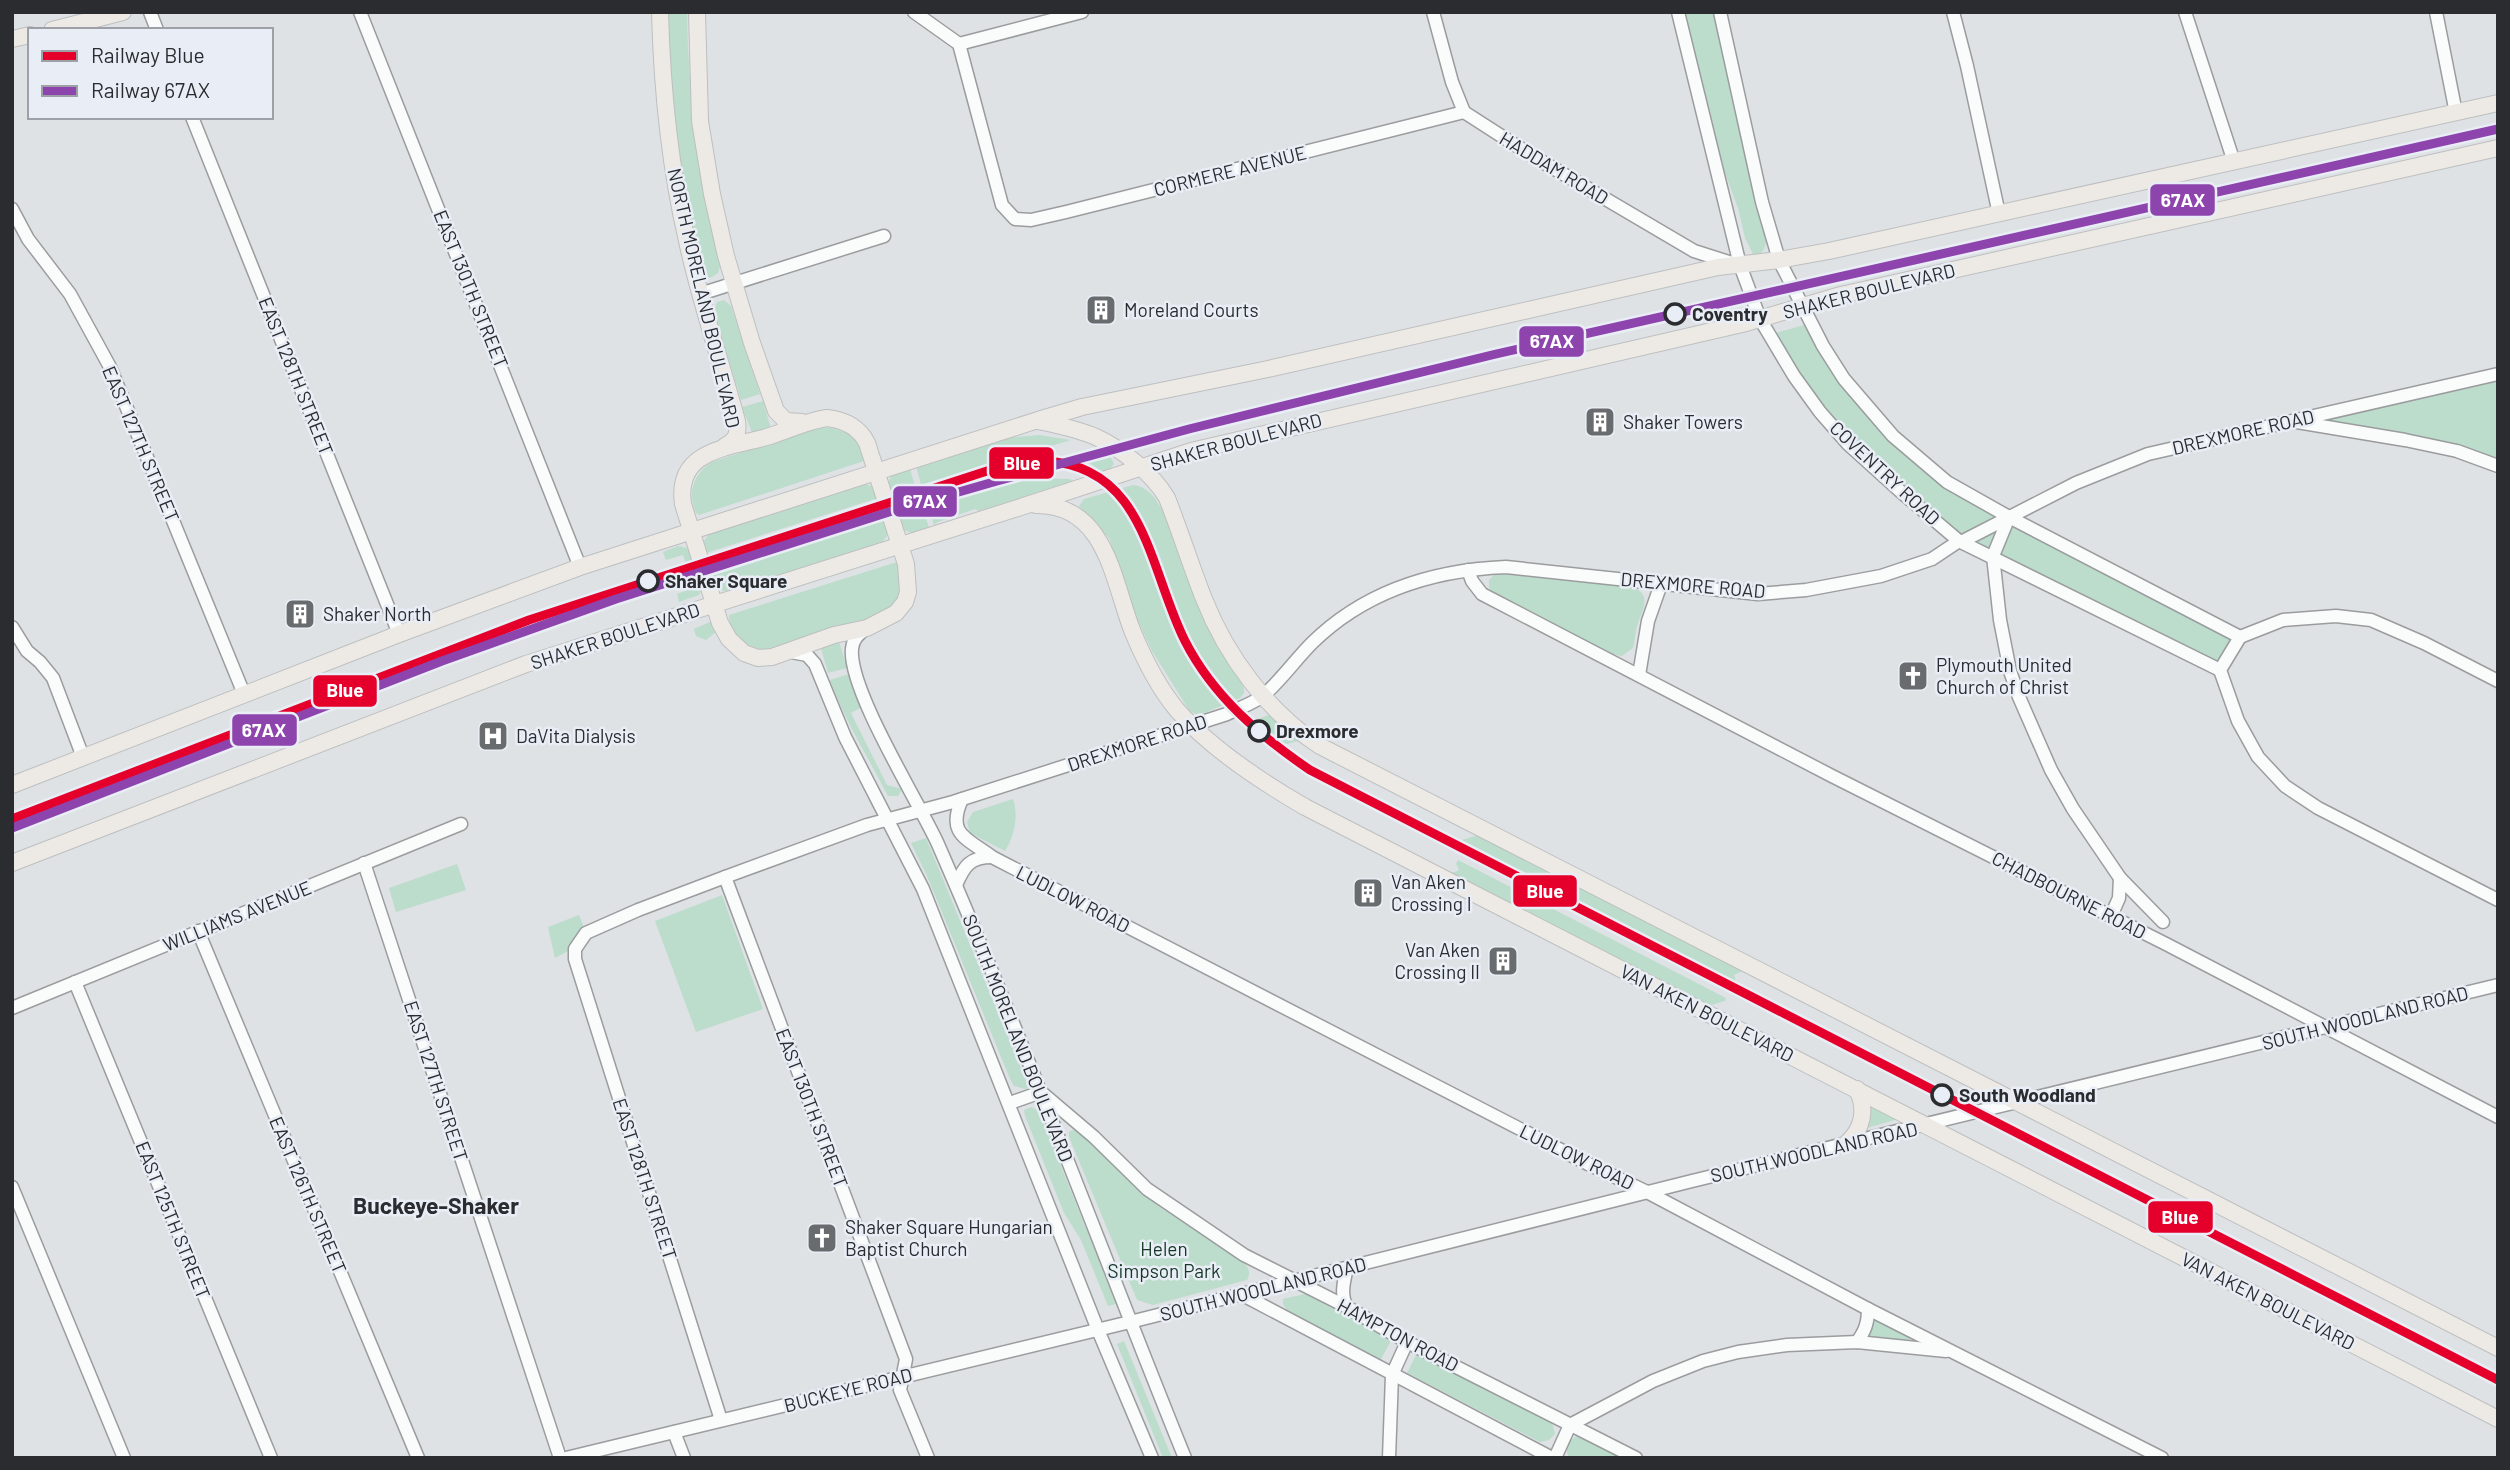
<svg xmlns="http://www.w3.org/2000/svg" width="2510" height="1470" font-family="Barlow,sans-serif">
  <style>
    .green { fill: #bcdccc }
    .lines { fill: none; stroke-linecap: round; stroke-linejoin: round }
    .minor-casing { stroke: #9a9c9e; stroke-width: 15 }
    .major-casing { stroke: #bdbfc0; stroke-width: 18 }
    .minor { stroke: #fafbfb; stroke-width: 12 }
    .major { stroke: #edeae6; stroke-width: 16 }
    .rail-1-casing { stroke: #e9eef6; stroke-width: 14 }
    .rail-2-casing { stroke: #e9eef6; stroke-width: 14 }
    .rail-1 { stroke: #e4002b; stroke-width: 9 }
    .rail-2 { stroke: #8e44ad; stroke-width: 9 }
    .stop-dot { fill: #e9eef6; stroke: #2a2c2f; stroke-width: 3.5 }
    .labels { text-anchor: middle; stroke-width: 5; stroke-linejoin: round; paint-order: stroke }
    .street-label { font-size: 19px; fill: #2a2c2f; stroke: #e9eef6 }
    .poi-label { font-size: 19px; fill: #2a2c2f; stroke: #e9eef6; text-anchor: start }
    .stop-label { font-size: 19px; font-weight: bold; fill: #2a2c2f; stroke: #e9eef6; text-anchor: start }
    .park-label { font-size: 19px; fill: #153726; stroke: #e9eef6 }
    .quarter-label { font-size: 23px; font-weight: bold; fill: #2a2c2f; stroke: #e9eef6 }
    .line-badge { stroke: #e9eef6; stroke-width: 2.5 }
    .badge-label { font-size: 19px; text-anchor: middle; font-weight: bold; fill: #fff }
  </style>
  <rect width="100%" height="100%" fill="#dfe2e5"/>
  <g class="green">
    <path d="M668,12H687C688,99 700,182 720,266L718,273L710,278L705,276L701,271L678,162L669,61Z"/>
    <path d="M1685,12H1713L1764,226C1766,237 1769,245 1760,254H1753L1745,238L1738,208L1725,173Z"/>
    <polygon points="724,300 731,306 760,394 741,400 714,311 717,302"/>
    <polygon points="1804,325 1814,328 1844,379 1947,482 2240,637 2220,670 1961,542 1848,444 1768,335"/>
    <polygon points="2498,374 2498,466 2457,451 2290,421"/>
    <polygon points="763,401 771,429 753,435 742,407"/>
    <path d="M823,427C846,429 862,438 864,461L699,515L696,513C687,493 693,475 711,462Z"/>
    <polygon points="1039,435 1071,440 921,485 916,466 1004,438"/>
    <polygon points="1109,454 1114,464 1107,473 1101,472 1087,461"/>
    <polygon points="910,469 915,486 891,494 888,483 891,476"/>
    <polygon points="1040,478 1070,479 1074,482 979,511 975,509 938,522 934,525 927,504 988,486"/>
    <polygon points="864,484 872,486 878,498 706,553 703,542 709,534"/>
    <path d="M1133,485C1144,486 1152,493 1158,503C1178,532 1186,579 1201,613C1212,640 1232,662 1244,688V693L1240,698L1204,713L1195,714L1189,710L1152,651L1137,619L1109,538L1079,506L1084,499Z"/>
    <polygon points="923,509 929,528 912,533 903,530 898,516"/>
    <polygon points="886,520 887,536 882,542 869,547 734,589 724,591 718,588 713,575"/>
    <polygon points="678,546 687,548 694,561 686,564 683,555 666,560 663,552"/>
    <path d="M897,562C903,576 904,597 891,608C873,622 791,645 766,650C746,647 729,637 729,615Z"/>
    <path d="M1503,574L1633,587C1653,596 1642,610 1637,626C1635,633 1635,641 1633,648L1622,656L1611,654L1495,595L1489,588V580L1494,575Z"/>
    <polygon points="698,576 702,588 699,595 679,602 677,594 693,588 690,579"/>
    <polygon points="712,621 716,632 706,640 696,636 694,629"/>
    <polygon points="839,641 847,668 828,673 820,645"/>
    <path d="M849,674L862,707L851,713L887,785L902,789L898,796H888C868,757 845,721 830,680Z"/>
    <polygon points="1268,715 1299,738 1298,741 1283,745 1254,721"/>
    <path d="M1013,799C1019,817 1014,836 1005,851L970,833L967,822L973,812Z"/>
    <polygon points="1481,834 1741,968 1742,971 1734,975 1736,981 1733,984 1461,843 1462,840"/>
    <polygon points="926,838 1027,1083 1028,1088 1025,1089 1014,1086 1010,1079 927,876 911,843"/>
    <polygon points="1458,860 1726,998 1725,1001 1708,1006 1452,876 1452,873 1459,870 1456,864"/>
    <polygon points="457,864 466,890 396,912 389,888"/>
    <polygon points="722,895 763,1009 696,1032 655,921"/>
    <polygon points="579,915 585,930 570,950 555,958 548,927"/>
    <polygon points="1870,1104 1895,1118 1895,1120 1867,1128"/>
    <polygon points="1031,1107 1039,1111 1116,1304 1108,1306 1081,1240 1064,1213 1025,1116 1024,1110"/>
    <path d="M1073,1130H1081L1130,1182L1158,1206L1243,1262C1249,1268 1251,1272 1247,1280L1153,1305L1137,1300L1069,1137V1132Z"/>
    <polygon points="1305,1294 1392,1339 1380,1361 1290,1315 1283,1304 1283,1299"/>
    <polygon points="1874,1318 1911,1336 1909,1342 1869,1337"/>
    <polygon points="1124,1341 1172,1458 1163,1458 1117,1344"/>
    <polygon points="1418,1351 1551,1419 1555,1434 1549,1440 1540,1442 1407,1373"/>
    <path d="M1579,1436L1590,1439L1626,1458H1569C1564,1447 1568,1439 1579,1436Z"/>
  </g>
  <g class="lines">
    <g class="minor-casing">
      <g id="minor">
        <polyline points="150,12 157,30"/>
        <polyline points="360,12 580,567"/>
        <polyline points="914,12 959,44 1002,205 1015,219 1031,220 1066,212 1464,112"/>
        <polyline points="1433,12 1452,82 1464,112 1531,155 1694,251 1735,264"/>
        <polyline points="1678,12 1740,265 1760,319 1794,376 1820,412 1848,444 1900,491 1959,541 2220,670"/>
        <polyline points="1720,12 1762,202 1779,260 1823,346 1844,379 1893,436 1947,482 2009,517 2240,637"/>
        <polyline points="1953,12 1967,66 1999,214"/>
        <polyline points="2185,12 2234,162"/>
        <polyline points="2436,12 2456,113"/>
        <polyline points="959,44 1082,12"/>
        <polyline points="192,117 399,634"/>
        <polyline points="12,209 28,239 70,294 110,367 244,694"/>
        <polyline points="700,294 884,236"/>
        <polyline points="2297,422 2405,440 2457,451 2498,466"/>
        <polyline points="2009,517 1993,556 2000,620 2010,671 2019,697 2051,770 2073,809 2120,878 2163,922"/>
        <polyline points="1961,542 2076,483 2148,454 2498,374"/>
        <polyline points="1468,570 1472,581 1482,594 1832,776 2166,944 2498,1117"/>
        <polyline points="12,627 27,651 40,662 53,678 83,757"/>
        <path d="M867,628C859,634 853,638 852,649C848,689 918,801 937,842C1026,1045 1102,1253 1185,1458"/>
        <polyline points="2240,637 2220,670 2238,721 2258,757 2285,786 2318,808 2498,900"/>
        <polyline points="2240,637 2283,620 2336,616 2371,620 2424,643 2498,681"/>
        <polyline points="791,652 807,655 815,664 845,737 923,889 1098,1330 1152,1458"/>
        <polyline points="1639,675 1648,621 1661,584"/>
        <path d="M962,799C946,835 967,838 992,857L1588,1164L1647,1192L1868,1309L2162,1458"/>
        <polyline points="364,863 560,1458"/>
        <polyline points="725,877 906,1359 900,1390 928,1458"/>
        <path d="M956,885C964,866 970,857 992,857"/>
        <polyline points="2111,916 2119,898 2120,878"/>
        <polyline points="198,931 418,1458"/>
        <polyline points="75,982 271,1458"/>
        <polyline points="12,1008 461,824"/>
        <polyline points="1010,1103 1041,1092 1094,1137 1147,1189 1244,1255 1347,1307 1407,1342 1636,1458"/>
        <polyline points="12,1187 124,1458"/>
        <polyline points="1241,1294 1552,1458"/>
        <path d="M1347,1307C1340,1295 1344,1281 1347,1268"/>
        <path d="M1857,1342C1865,1331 1868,1323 1868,1309"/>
        <path d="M721,1420L575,959V949L586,933L638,910L725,877L867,825L953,802L1227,714C1239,708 1255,703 1265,694C1282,679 1296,659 1312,643C1365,591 1434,570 1506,567L1758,594L1806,590L1881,576L1932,559L1959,541"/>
        <polyline points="674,1432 684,1458"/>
        <polyline points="566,1458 1130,1322 1692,1181 2498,985"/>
        <polyline points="1389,1458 1392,1375 1407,1342"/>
        <polyline points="1555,1458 1570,1425 1653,1381 1703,1361 1738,1352 1787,1345 1857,1342 1946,1351"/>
      </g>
    </g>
    <g class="major-casing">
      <g id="major">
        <path d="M660,12C662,91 669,163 687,241C700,302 721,361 737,421C739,434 736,440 725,446"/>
        <polyline points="697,12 700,121 712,194 726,256 752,343 776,411 786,421 802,422"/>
        <polyline points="52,30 123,12"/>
        <polyline points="12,39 30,35"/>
        <path d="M827,418C845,420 859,427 867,443L906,564L908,592L905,602L896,613L867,628L834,635L772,657L758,658L744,653L729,639L720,623L683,504C675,448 731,448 770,436C789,430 806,421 827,418Z"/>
        <path d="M1038,421C1057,425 1078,429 1096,437C1122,449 1152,473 1167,498C1180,531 1191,566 1204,599C1227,657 1268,712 1320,746L2498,1348"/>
        <path d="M1036,505C1106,504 1113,581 1132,630C1143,657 1158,687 1177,710C1210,748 1262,782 1305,807L2498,1419"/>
        <polyline points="12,785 399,634 580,567 1038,420 1082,407 1268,369 1718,267 1779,260 1829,251 2498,103"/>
        <polyline points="12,863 526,664 1024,506 1191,451 1742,324 1841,295 2498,148"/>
        <path d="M1846,1144C1863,1129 1867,1110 1857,1089"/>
      </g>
    </g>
    <use href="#minor" class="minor"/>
    <use href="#major" class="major"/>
    <g class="rail-1-casing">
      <path id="rail-1" d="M12,819L529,620L987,471C1006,467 1026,460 1045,461C1146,466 1149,570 1185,641C1213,696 1260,736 1310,770L2498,1380"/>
    </g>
    <g class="rail-2-casing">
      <polyline id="rail-2" points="12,828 442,661 616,599 889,512 997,481 1189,429 1496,354 2498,129"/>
    </g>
    <use href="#rail-1" class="rail-1"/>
    <use href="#rail-2" class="rail-2"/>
  </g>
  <defs>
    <g id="building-square" transform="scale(1.575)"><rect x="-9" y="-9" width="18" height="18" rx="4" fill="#696c6f" stroke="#e9eef6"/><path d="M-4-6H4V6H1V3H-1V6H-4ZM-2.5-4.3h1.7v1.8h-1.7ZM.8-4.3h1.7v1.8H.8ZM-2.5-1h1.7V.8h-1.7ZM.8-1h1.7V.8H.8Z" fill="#fff"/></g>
    <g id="church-square" transform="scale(1.575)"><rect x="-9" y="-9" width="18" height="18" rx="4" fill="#696c6f" stroke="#e9eef6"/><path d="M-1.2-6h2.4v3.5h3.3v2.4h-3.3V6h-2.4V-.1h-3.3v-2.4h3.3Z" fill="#fff"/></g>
    <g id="hospital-square" transform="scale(1.575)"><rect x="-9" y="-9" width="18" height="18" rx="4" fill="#696c6f" stroke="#e9eef6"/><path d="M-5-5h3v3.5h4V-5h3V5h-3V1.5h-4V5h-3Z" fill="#fff"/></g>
  </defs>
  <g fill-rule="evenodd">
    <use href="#building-square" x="1101" y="310"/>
    <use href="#building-square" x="1600" y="422"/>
    <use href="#building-square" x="300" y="614"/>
    <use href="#church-square" x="1913" y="676"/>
    <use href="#hospital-square" x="493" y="736"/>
    <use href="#building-square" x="1368" y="893"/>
    <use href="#building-square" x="1503" y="961"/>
    <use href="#church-square" x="822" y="1238"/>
  </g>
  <g class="stop-dot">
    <circle cx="1675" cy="314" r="10"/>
    <circle cx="648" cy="581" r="10"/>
    <circle cx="1259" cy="731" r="10"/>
    <circle cx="1942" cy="1095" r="10"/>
  </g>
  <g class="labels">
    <g class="street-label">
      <text transform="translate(1554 168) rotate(31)" y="7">HADDAM ROAD</text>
      <text transform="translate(1230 171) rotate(-14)" y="7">CORMERE AVENUE</text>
      <text transform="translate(471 289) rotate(68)" y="7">EAST 130TH STREET</text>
      <text transform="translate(1869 291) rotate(-14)" y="7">SHAKER BOULEVARD</text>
      <text transform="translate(704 298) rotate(77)" y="7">NORTH MORELAND BOULEVARD</text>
      <text transform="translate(296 376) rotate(68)" y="7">EAST 128TH STREET</text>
      <text transform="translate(2243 432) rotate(-13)" y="7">DREXMORE ROAD</text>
      <text transform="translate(1236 442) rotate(-15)" y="7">SHAKER BOULEVARD</text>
      <text transform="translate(141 444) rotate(67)" y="7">EAST 127TH STREET</text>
      <text transform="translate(1885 473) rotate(43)" y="7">COVENTRY ROAD</text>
      <text transform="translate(1693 585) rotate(5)" y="7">DREXMORE ROAD</text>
      <text transform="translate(615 636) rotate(-18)" y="7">SHAKER BOULEVARD</text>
      <text transform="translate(1137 743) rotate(-18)" y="7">DREXMORE ROAD</text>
      <text transform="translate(2069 895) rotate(27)" y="7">CHADBOURNE ROAD</text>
      <text transform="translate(1073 899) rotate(27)" y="7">LUDLOW ROAD</text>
      <text transform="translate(237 916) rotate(-22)" y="7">WILLIAMS AVENUE</text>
      <text transform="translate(1707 1013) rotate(27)" y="7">VAN AKEN BOULEVARD</text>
      <text transform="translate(2365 1018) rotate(-14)" y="7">SOUTH WOODLAND ROAD</text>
      <text transform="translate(1018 1038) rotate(68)" y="7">SOUTH MORELAND BOULEVARD</text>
      <text transform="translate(436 1081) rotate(72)" y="7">EAST 127TH STREET</text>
      <text transform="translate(812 1108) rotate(69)" y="7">EAST 130TH STREET</text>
      <text transform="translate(1814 1152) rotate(-13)" y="7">SOUTH WOODLAND ROAD</text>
      <text transform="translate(1577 1157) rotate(26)" y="7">LUDLOW ROAD</text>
      <text transform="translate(645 1179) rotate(72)" y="7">EAST 128TH STREET</text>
      <text transform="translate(308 1195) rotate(67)" y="7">EAST 126TH STREET</text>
      <text transform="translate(173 1220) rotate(68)" y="7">EAST 125TH STREET</text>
      <text transform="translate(1263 1289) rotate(-14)" y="7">SOUTH WOODLAND ROAD</text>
      <text transform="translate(2268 1301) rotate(27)" y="7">VAN AKEN BOULEVARD</text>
      <text transform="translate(1398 1335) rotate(28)" y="7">HAMPTON ROAD</text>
      <text transform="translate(848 1390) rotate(-14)" y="7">BUCKEYE ROAD</text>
    </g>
    <g class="poi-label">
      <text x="1124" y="317">Moreland Courts</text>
      <text x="1623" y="429">Shaker Towers</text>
      <text x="323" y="621">Shaker North</text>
      <text x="1936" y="672">Plymouth United<tspan x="1936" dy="22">Church of Christ</tspan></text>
      <text x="516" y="743">DaVita Dialysis</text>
      <text x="1391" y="889">Van Aken<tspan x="1391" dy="22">Crossing I</tspan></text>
      <text x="1480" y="957" text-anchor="end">Van Aken<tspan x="1480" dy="22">Crossing II</tspan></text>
      <text x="845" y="1234">Shaker Square Hungarian<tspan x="845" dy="22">Baptist Church</tspan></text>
    </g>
    <g class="stop-label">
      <text x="1692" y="321">Coventry</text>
      <text x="665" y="588">Shaker Square</text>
      <text x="1276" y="738">Drexmore</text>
      <text x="1959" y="1102">South Woodland</text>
    </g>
    <g class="park-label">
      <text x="1164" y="1256">Helen<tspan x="1164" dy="22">Simpson Park</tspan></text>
    </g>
    <g class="quarter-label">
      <text x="436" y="1214">Buckeye-Shaker</text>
    </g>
  </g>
  <g class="line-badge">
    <rect x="2149" y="183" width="67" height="34" rx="7" fill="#8e44ad"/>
    <rect x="1518" y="325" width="67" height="33" rx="7" fill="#8e44ad"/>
    <rect x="988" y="446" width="67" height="34" rx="7" fill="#e4002b"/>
    <rect x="892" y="485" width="66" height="33" rx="7" fill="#8e44ad"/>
    <rect x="312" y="674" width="66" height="34" rx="7" fill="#e4002b"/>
    <rect x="231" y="713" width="67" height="34" rx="7" fill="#8e44ad"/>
    <rect x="1512" y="874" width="66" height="34" rx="7" fill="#e4002b"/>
    <rect x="2147" y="1200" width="67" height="34" rx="7" fill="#e4002b"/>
  </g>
  <g class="badge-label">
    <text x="2183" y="207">67AX</text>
    <text x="1552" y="348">67AX</text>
    <text x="1022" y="470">Blue</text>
    <text x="925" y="508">67AX</text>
    <text x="345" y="697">Blue</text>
    <text x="264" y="737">67AX</text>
    <text x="1545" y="898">Blue</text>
    <text x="2180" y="1224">Blue</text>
  </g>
  <rect width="2510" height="1470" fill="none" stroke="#2a2c2f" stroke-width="28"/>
  <rect x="28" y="28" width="245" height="91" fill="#e9eef6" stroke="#9da0a6" stroke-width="2"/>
  <rect x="42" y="51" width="35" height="10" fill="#e4002b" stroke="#9da0a6" stroke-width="2"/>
  <text x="91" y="63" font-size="21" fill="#2a2c2f">Railway Blue</text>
  <rect x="42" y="86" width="35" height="10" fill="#8e44ad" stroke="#9da0a6" stroke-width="2"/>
  <text x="91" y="98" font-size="21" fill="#2a2c2f">Railway 67AX</text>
</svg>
